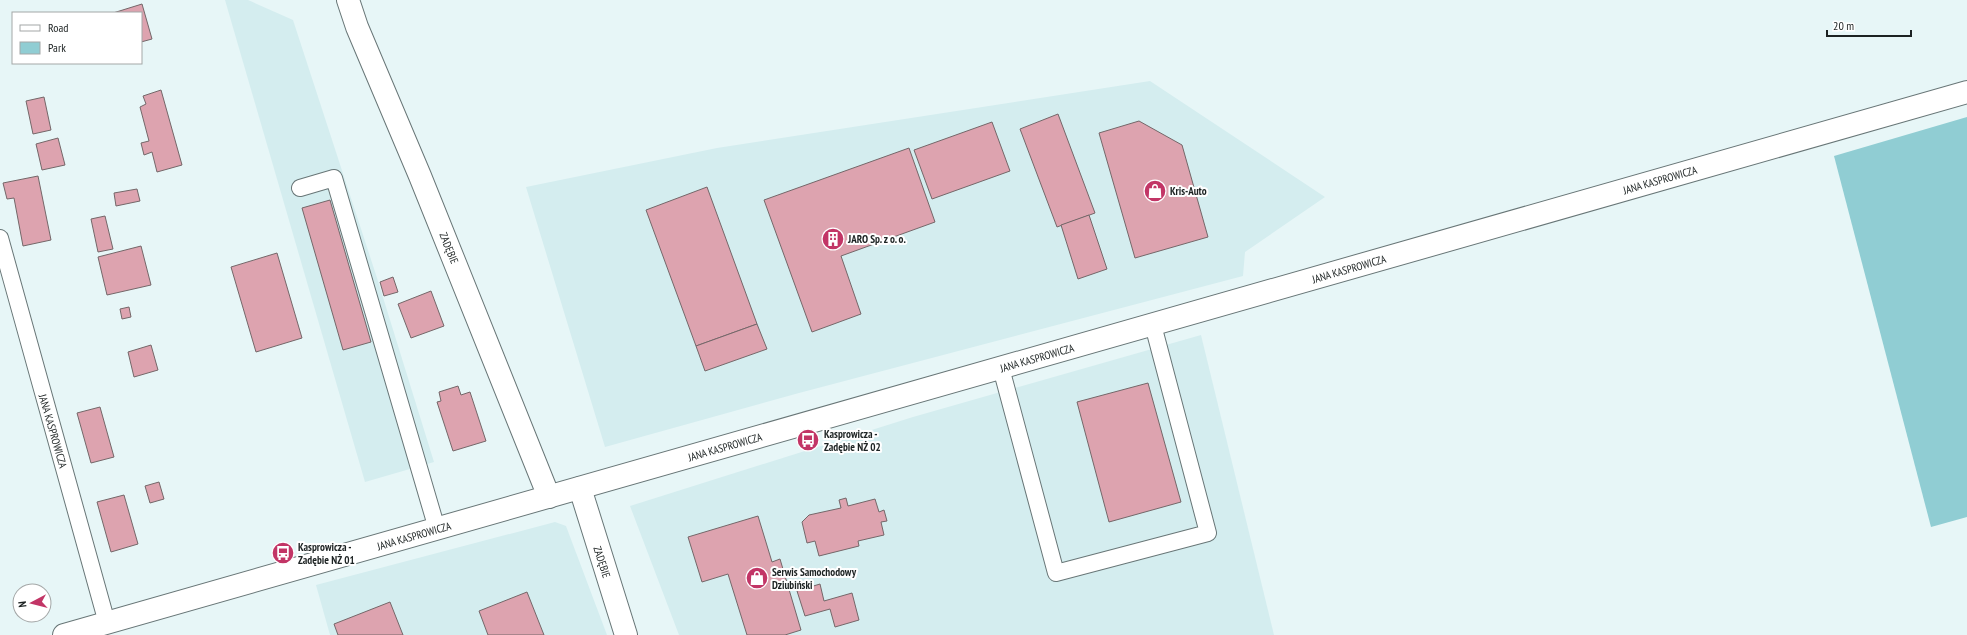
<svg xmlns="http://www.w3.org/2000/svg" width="1967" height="635" font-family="'PT Sans Narrow',sans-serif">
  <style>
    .built { fill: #d4edef }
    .green { fill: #90cdd3 }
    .building { fill: #dda3af; stroke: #746769 }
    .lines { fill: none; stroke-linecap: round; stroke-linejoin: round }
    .service-casing { stroke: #687677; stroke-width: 18 }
    .minor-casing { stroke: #687677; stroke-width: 24 }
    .service { stroke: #fff; stroke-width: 16 }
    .minor { stroke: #fff; stroke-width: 22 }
    .labels { text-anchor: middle; stroke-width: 4; stroke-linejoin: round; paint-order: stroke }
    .street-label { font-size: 11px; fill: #1c2222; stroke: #fff }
    .poi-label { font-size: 11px; font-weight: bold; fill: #1c2222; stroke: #fff; text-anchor: start }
  </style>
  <rect width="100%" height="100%" fill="#e7f6f7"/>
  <g class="built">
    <polygon points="225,0 248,0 293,20 377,278 434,462 365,482"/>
    <polygon points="1150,81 1325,197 1245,252 1243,276 799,393 605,447 526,187 717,148"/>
    <polygon points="1201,335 1274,635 679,635 630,506 913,417"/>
    <polygon points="555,522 566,526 607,635 330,635 316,585"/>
  </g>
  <polygon class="green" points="1967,117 1967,517 1931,527 1834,156"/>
  <g class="building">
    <polygon points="142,4 152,39 141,42 141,13 113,13"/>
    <polygon points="161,90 182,165 157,172 152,152 144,155 141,143 149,141 140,107 146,104 143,96"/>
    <polygon points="44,97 51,130 33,134 26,101"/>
    <polygon points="1058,114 1095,213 1057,227 1020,129"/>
    <polygon points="1139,121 1182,145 1208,237 1135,258 1099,133"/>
    <polygon points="992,122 1010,171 932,199 914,150"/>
    <polygon points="58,138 65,165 42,170 36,144"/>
    <polygon points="909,148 935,222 841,256 861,314 812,332 764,200"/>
    <polygon points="38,176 51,240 23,246 14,198 7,199 3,183"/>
    <polygon points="707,187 757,324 696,346 646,210"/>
    <polygon points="137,189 140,201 116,206 114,193"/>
    <polygon points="330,200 371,342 343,350 302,208"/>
    <polygon points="1089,215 1107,269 1078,279 1061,225"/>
    <polygon points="105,216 113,249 98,252 91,219"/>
    <polygon points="141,246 151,285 107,295 98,257"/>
    <polygon points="277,253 302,338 256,352 231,267"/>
    <polygon points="393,277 398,292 384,296 380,282"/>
    <polygon points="431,291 444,326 411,338 398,304"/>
    <polygon points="129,307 131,317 122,319 120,309"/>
    <polygon points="757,324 767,349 705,371 696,346"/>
    <polygon points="151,345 158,370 134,377 128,352"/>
    <polygon points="1148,383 1181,502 1109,522 1077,402"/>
    <polygon points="458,386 461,395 470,392 486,441 453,451 437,402 441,401 439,392"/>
    <polygon points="100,407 114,457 91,463 77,413"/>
    <polygon points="159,482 164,499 150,503 145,486"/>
    <polygon points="124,495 138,544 111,552 97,502"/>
    <polygon points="846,498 848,506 875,499 879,512 884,510 887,521 881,522 884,535 858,541 859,546 819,556 815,541 807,543 802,522 809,515 841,508 839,500"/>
    <polygon points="758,516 772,562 780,559 801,630 785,635 747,635 728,574 702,582 688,537"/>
    <polygon points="820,584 824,601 852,593 859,620 835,627 830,609 805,616 797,591"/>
    <polygon points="527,592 544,635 488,635 479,611"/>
    <polygon points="390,602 403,635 338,635 334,624"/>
  </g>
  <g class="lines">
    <g class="service-casing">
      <g id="service">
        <polyline points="300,188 334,178 437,529"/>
        <polyline points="0,238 107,623"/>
        <polyline points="1001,368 1056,573 1208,533 1153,325"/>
      </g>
    </g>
    <g class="minor-casing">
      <g id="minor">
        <polyline points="348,0 357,27 420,176 549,497"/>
        <polyline points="580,488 626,635"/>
        <polyline points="64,635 1967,92"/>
      </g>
    </g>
    <use href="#service" class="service"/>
    <use href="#minor" class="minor"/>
  </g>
  <defs>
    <g id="shop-disc" transform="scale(1.15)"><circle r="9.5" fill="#c23566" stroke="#fff"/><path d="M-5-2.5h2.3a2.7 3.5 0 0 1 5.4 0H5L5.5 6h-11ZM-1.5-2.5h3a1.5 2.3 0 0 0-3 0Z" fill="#fff"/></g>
    <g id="building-disc" transform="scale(1.15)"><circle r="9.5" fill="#c23566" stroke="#fff"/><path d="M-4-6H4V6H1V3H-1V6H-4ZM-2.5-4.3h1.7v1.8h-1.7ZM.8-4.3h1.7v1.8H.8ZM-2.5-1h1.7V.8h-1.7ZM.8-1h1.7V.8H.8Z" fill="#fff"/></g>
    <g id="bus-disc" transform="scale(1.15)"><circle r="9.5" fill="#c23566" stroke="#fff"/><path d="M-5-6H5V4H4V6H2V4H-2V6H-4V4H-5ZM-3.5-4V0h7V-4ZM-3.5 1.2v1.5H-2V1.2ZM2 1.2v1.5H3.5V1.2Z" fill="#fff"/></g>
  </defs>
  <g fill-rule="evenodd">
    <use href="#shop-disc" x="1155" y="191"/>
    <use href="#building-disc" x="833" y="239"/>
    <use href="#bus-disc" x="808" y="440"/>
    <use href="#bus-disc" x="283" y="553"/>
    <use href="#shop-disc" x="757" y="578"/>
  </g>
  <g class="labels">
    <g class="street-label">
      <text transform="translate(1660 180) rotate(-16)" y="4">JANA KASPROWICZA</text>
      <text transform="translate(449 248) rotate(68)" y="4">ZADĘBIE</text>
      <text transform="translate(1349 269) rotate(-16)" y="4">JANA KASPROWICZA</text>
      <text transform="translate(1037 358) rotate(-16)" y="4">JANA KASPROWICZA</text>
      <text transform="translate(53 431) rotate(74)" y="4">JANA KASPROWICZA</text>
      <text transform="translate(725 447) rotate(-16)" y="4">JANA KASPROWICZA</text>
      <text transform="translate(414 536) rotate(-16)" y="4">JANA KASPROWICZA</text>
      <text transform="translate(602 562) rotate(72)" y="4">ZADĘBIE</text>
    </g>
    <g class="poi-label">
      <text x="1170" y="195">Kris-Auto</text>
      <text x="848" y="243">JARO Sp. z o. o.</text>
      <text x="824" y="438">Kasprowicza -<tspan x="824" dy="13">Zadębie NŻ 02</tspan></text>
      <text x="298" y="551">Kasprowicza -<tspan x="298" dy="13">Zadębie NŻ 01</tspan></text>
      <text x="772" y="576">Serwis Samochodowy<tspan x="772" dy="13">Dziubiński</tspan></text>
    </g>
  </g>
  <rect x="12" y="12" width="130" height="52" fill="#ffffff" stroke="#a4a7a7"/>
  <rect x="20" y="25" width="20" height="6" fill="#ffffff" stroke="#a4a7a7"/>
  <text x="48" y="32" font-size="12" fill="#1c2222">Road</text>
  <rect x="20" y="42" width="20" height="12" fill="#90cdd3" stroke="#a4a7a7"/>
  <text x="48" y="52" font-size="12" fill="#1c2222">Park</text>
  <g transform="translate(32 603) rotate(263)"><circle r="19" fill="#ffffff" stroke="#a4a7a7"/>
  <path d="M0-3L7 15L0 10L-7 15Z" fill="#c23566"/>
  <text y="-6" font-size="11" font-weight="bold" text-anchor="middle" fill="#1c2222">N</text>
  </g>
  <path d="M1827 30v6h84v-6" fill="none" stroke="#1c2222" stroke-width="2"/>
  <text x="1833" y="30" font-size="12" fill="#1c2222" stroke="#ffffff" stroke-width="3" paint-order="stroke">20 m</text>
</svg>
